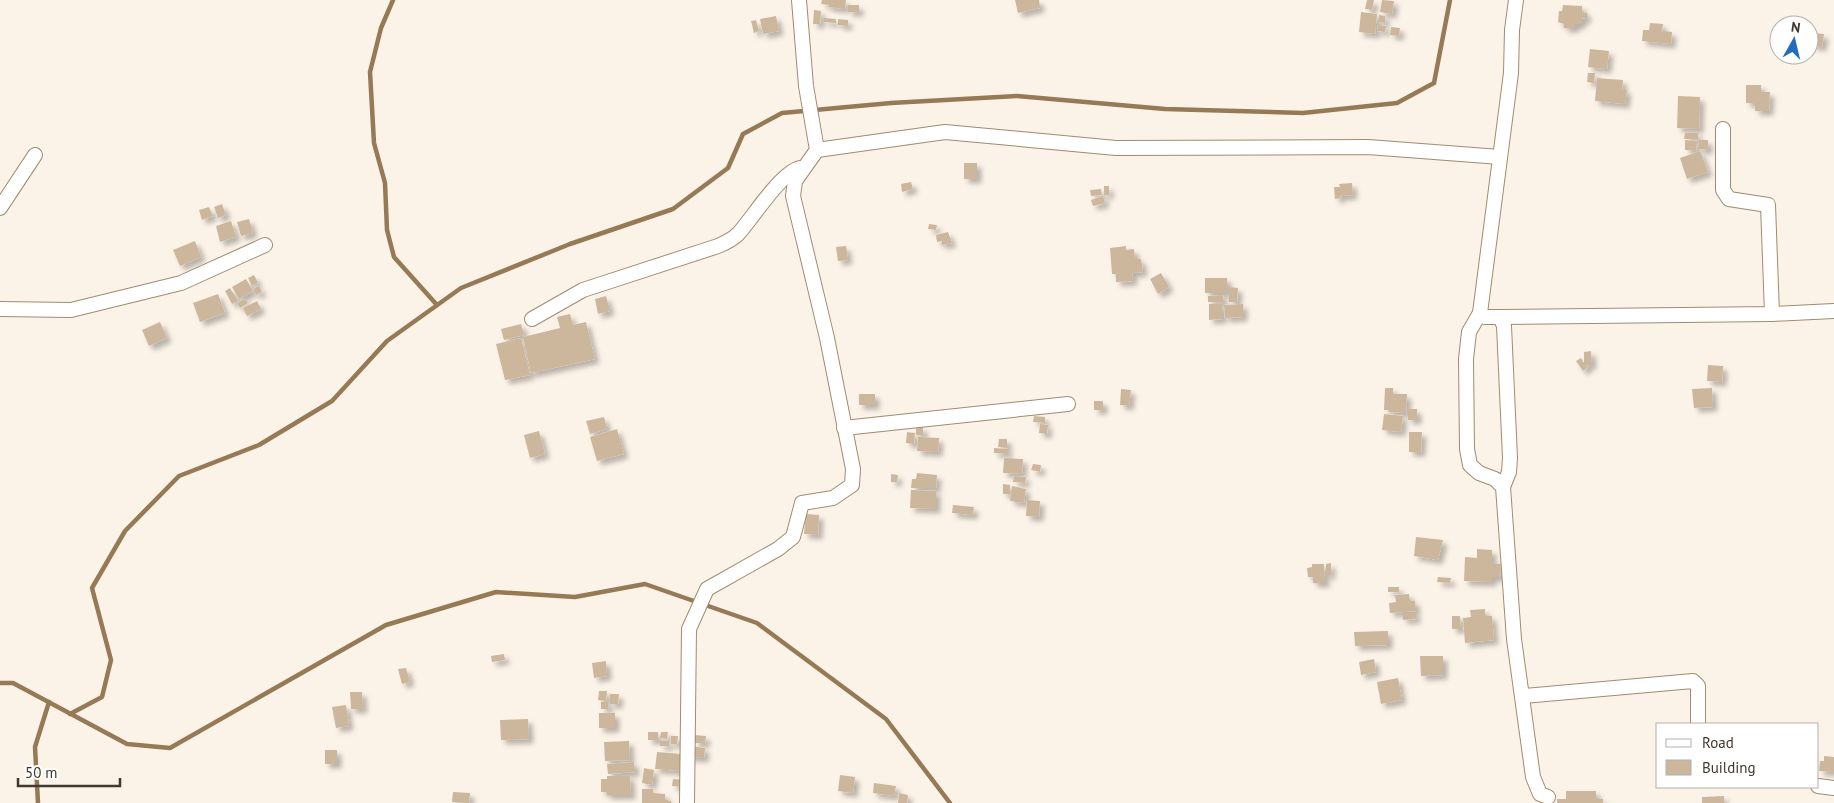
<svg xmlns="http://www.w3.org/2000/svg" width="1834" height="803" font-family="'PT Sans',sans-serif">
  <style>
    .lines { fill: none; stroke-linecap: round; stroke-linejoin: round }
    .stream { stroke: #967a56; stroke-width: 4.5 }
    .building { fill: #cdb79c; filter: url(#shadow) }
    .minor-casing { stroke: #9f8b70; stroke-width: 16 }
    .minor { stroke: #fff; stroke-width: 14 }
  </style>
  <defs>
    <filter id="shadow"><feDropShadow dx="4.5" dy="4.5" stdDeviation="2.5" flood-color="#0004"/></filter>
  </defs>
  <rect width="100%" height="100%" fill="#fcf3e8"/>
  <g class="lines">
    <g class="stream">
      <polyline points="393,0 381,28 370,72 374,143 385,183 387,230 394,257 437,305"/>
      <polyline points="0,683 13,683 127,744 170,748 386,625 496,592 575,597 645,584 757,623 886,719 950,803"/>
      <polyline points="70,714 102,697 111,660 92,588 125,531 179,476 259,445 332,401 387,341 461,288 570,244 673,209 728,168 743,134 782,113 891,103 1017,96 1165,109 1303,113 1397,103 1434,83 1450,0"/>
      <polyline points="38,803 35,747 49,702"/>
    </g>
  </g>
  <g class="building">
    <polygon points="822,0 846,0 845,9 828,7 829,5 821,4"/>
    <polygon points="1015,0 1039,0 1040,8 1018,13"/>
    <polygon points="1367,0 1374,0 1372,10 1365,9"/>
    <polygon points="1382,0 1394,1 1392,14 1380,12"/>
    <rect x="848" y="5" width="11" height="7"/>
    <polygon points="1563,5 1582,6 1582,12 1587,13 1587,19 1582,18 1582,24 1575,24 1575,28 1564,28 1564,24 1558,22 1559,11 1562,11"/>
    <polygon points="814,10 821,11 820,24 813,24"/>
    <polygon points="1361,12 1377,14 1375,34 1359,32"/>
    <polygon points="1379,15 1385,16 1385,23 1378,22"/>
    <polygon points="776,16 779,31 763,34 760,19"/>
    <polygon points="824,18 836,19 836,23 824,22"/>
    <polygon points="838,19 848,20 848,26 838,25"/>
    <polygon points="756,20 759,31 754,33 751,21"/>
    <polygon points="1650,23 1663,24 1662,31 1672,32 1671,44 1642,41 1643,30 1649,30"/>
    <polygon points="1378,25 1386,26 1385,32 1377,31"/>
    <polygon points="1391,27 1400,28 1399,36 1390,35"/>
    <polygon points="1813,33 1824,34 1822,47 1811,45"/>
    <polygon points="1590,49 1609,51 1607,69 1588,67"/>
    <polygon points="1588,73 1595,73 1594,83 1587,82"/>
    <polygon points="1597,78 1623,80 1622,90 1627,90 1625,104 1595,101"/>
    <polygon points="1746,85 1761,85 1761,92 1770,92 1769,111 1755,111 1755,103 1746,103"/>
    <polygon points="1678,96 1700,97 1699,129 1677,128"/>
    <polygon points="1685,133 1698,133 1698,139 1684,139"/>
    <polygon points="1685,140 1697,141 1696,151 1685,150"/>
    <polygon points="1699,140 1708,140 1708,150 1699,149"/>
    <polygon points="1700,151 1708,172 1687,179 1680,158"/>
    <rect x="964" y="163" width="13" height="16"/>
    <polygon points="911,182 913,189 902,192 901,184"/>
    <polygon points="1352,183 1353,195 1340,196 1341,198 1335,199 1334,187 1340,187 1339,184"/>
    <rect x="1104" y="186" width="5" height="9"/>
    <polygon points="1101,189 1102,195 1091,196 1090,190"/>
    <polygon points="1103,196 1105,203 1093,206 1091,200"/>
    <polygon points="222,204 226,215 218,218 214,207"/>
    <polygon points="209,207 213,216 202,220 199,210"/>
    <polygon points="249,219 253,233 241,236 237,222"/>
    <polygon points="231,221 236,237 220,242 216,226"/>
    <polygon points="929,224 937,225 936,230 928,229"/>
    <polygon points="948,232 952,243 942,245 942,241 937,242 936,235"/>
    <polygon points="195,241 201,257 180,266 173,250"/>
    <polygon points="846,246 848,260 838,261 836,247"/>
    <polygon points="1126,246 1126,250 1134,249 1135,259 1141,259 1143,272 1132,273 1133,281 1116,282 1116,274 1112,274 1110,248"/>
    <polygon points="1161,273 1169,287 1158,294 1150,279"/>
    <polygon points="254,275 258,283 252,286 248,278"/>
    <rect x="1205" y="278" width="22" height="15"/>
    <polygon points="246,279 253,291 239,299 232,287"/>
    <polygon points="259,286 262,292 256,295 253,289"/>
    <polygon points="1229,287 1238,288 1237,302 1229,302"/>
    <polygon points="230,288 238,301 232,304 225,291"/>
    <polygon points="218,294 225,313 200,322 193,303"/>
    <polygon points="1223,295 1224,302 1208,302 1208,296"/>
    <polygon points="606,296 610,311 598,314 595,299"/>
    <polygon points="245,299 248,303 240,308 237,303"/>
    <polygon points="257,301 261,309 247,316 243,308"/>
    <polygon points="1209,304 1222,304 1222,319 1209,320"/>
    <polygon points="1243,304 1243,317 1225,318 1224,305"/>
    <polygon points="570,314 573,325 586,322 595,359 531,373 523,337 560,328 557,317"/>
    <polygon points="160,322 167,338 149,346 142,330"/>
    <polygon points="521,324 524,335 504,340 501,329"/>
    <polygon points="521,338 530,375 505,380 496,344"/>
    <polygon points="1591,351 1592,365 1586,365 1588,367 1583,371 1576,361 1581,358 1584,363 1584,352"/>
    <polygon points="1708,365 1723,366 1722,382 1707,381"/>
    <polygon points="1385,388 1393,388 1393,394 1407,394 1406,413 1389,412 1389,410 1384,410"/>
    <polygon points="1712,388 1713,407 1694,408 1692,389"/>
    <polygon points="1121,389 1131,390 1129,406 1120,405"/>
    <rect x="859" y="394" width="16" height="11"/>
    <rect x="1094" y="401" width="9" height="9"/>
    <rect x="1408" y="409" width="9" height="11"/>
    <polygon points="1384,414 1403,416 1401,432 1382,430"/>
    <polygon points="1034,416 1045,417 1045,423 1033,422"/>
    <polygon points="604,417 607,429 590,434 586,421"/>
    <polygon points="1040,424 1048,425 1047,434 1039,433"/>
    <rect x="916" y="427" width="7" height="8"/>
    <polygon points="617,429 624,454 597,461 590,437"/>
    <polygon points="539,431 545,454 530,458 524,435"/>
    <polygon points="907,432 915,433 914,444 906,443"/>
    <polygon points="1409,432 1422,432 1421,452 1409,452"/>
    <polygon points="918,437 939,438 938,452 917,451"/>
    <polygon points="999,439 1007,439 1007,448 998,447"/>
    <polygon points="994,448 1008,449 1008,454 994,453"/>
    <polygon points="1004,458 1023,459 1022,474 1003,473"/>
    <polygon points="1033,464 1041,465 1040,472 1031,470"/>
    <polygon points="917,473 937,475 936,488 911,488 912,479 916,479"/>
    <polygon points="891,474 898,475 897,482 891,482"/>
    <polygon points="1014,476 1026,477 1025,483 1013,482"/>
    <polygon points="1003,484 1010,485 1010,494 1003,494"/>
    <polygon points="1012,486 1026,489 1024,503 1010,501"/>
    <polygon points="911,490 936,491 936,509 910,508"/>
    <polygon points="1027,500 1040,501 1039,517 1026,516"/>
    <polygon points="953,505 974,507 973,515 952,513"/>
    <polygon points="806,514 819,515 818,535 804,534"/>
    <polygon points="1416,537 1443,540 1438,560 1414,556"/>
    <polygon points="1477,549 1492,550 1492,563 1501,564 1500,577 1492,577 1492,582 1464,581 1465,557 1477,558"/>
    <polygon points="1331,563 1331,575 1326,575 1326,564"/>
    <polygon points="1312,564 1324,564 1325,583 1313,583 1313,577 1308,577 1307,568 1312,567"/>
    <polygon points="1438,577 1451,578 1450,583 1437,582"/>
    <rect x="1388" y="587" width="11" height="5"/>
    <polygon points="1409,594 1410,601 1415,601 1416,611 1390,613 1389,603 1396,602 1395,595"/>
    <polygon points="1485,609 1485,616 1492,616 1494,640 1465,643 1463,618 1471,617 1470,610"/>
    <polygon points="1402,613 1416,613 1416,619 1403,620"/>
    <polygon points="1452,616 1460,616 1461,629 1452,629"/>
    <polygon points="1388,631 1388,645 1355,646 1354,632"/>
    <polygon points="504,654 505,660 492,662 491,656"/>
    <polygon points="1420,656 1443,656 1443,675 1421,676"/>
    <polygon points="1374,659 1376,672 1361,675 1359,662"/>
    <polygon points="606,661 607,676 594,678 592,663"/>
    <polygon points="406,668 410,682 402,684 398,669"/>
    <polygon points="1398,678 1402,700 1381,704 1377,682"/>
    <polygon points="599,691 607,691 606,701 598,700"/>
    <polygon points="350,692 362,692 363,709 351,709"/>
    <polygon points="610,694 619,694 618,704 610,704"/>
    <rect x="601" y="702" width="7" height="7"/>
    <polygon points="346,705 349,726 336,728 332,707"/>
    <rect x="599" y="713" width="16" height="15"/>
    <polygon points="528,719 529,739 501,740 500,720"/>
    <rect x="648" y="732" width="10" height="8"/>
    <polygon points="661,732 668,732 667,739 660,738"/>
    <polygon points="695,735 706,736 705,743 694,743"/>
    <polygon points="671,736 678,736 677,744 671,744"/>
    <polygon points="629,741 630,760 605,761 604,742"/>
    <rect x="660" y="741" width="9" height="5"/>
    <polygon points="689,746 705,748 704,758 688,757"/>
    <rect x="325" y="750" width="12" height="14"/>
    <polygon points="657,752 682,754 681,771 655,769"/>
    <polygon points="1824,756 1834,757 1834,772 1819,771 1820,761 1824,761"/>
    <polygon points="634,762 635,772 608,774 607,764"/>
    <polygon points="644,768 654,770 652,785 642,783"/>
    <polygon points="840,775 855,777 853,793 838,791"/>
    <polygon points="607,776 630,776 631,795 607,795 607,792 601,792 601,779 607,779"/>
    <polygon points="673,779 686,780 685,787 672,786"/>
    <polygon points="874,783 896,786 894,796 873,793"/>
    <polygon points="642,789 653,789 653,793 665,794 665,800 671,801 671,803 642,803"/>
    <polygon points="1566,791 1596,791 1596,799 1603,799 1603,803 1557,803 1557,799 1566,799"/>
    <polygon points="453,792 470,793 469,803 452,802"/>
    <polygon points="899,793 908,795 907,803 898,803"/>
    <polygon points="1724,796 1724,803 1702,803 1702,797"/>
  </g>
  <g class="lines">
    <g class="minor-casing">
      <g id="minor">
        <polyline points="1516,0 1512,30 1511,73 1480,313 1485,317 1500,317 1772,314 1834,311"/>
        <polyline points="1723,129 1723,190 1729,199 1768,205 1772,314"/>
        <polyline points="817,150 945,132 1116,148 1368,147 1500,157"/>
        <polyline points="0,208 35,155"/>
        <polyline points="0,309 71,310 181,283 265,245"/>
        <polyline points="1480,313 1469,332 1466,359 1467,449 1470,465 1479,473 1495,479 1503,487 1514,639 1533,777 1540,794 1548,797"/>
        <polyline points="1500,317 1504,326 1510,458 1509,472 1503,487"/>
        <path d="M532,319L583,290L718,246C725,243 733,239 738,234C752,219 781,172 800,168"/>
        <polyline points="844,428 1068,404"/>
        <polyline points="1523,696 1693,681 1698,686 1698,724"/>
        <polyline points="1818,786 1834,788"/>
        <polyline points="687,803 689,629 707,589 778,549 793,537 802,503 833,498 852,485 853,469 827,338 793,196 795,181 817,150 806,86 799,0"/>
      </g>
    </g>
    <use href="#minor" class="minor"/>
  </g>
  <rect x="1656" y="723" width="162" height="65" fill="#ffffff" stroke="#b3afab"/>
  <rect x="1666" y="739" width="25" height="8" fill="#ffffff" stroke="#b3afab"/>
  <text x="1702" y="748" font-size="15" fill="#41382d">Road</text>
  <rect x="1666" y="760" width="25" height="15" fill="#cdb79c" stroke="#b3afab"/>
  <text x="1702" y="773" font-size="15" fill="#41382d">Building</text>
  <g transform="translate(1794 40) rotate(8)"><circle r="24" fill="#ffffff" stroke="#b3afab"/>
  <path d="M0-4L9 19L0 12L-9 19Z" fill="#236cbc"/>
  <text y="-8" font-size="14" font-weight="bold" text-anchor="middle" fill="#41382d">N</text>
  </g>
  <path d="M18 778v8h102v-8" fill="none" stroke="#41382d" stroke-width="2.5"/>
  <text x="25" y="778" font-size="15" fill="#41382d" stroke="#ffffff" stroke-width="4" paint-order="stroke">50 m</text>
</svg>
